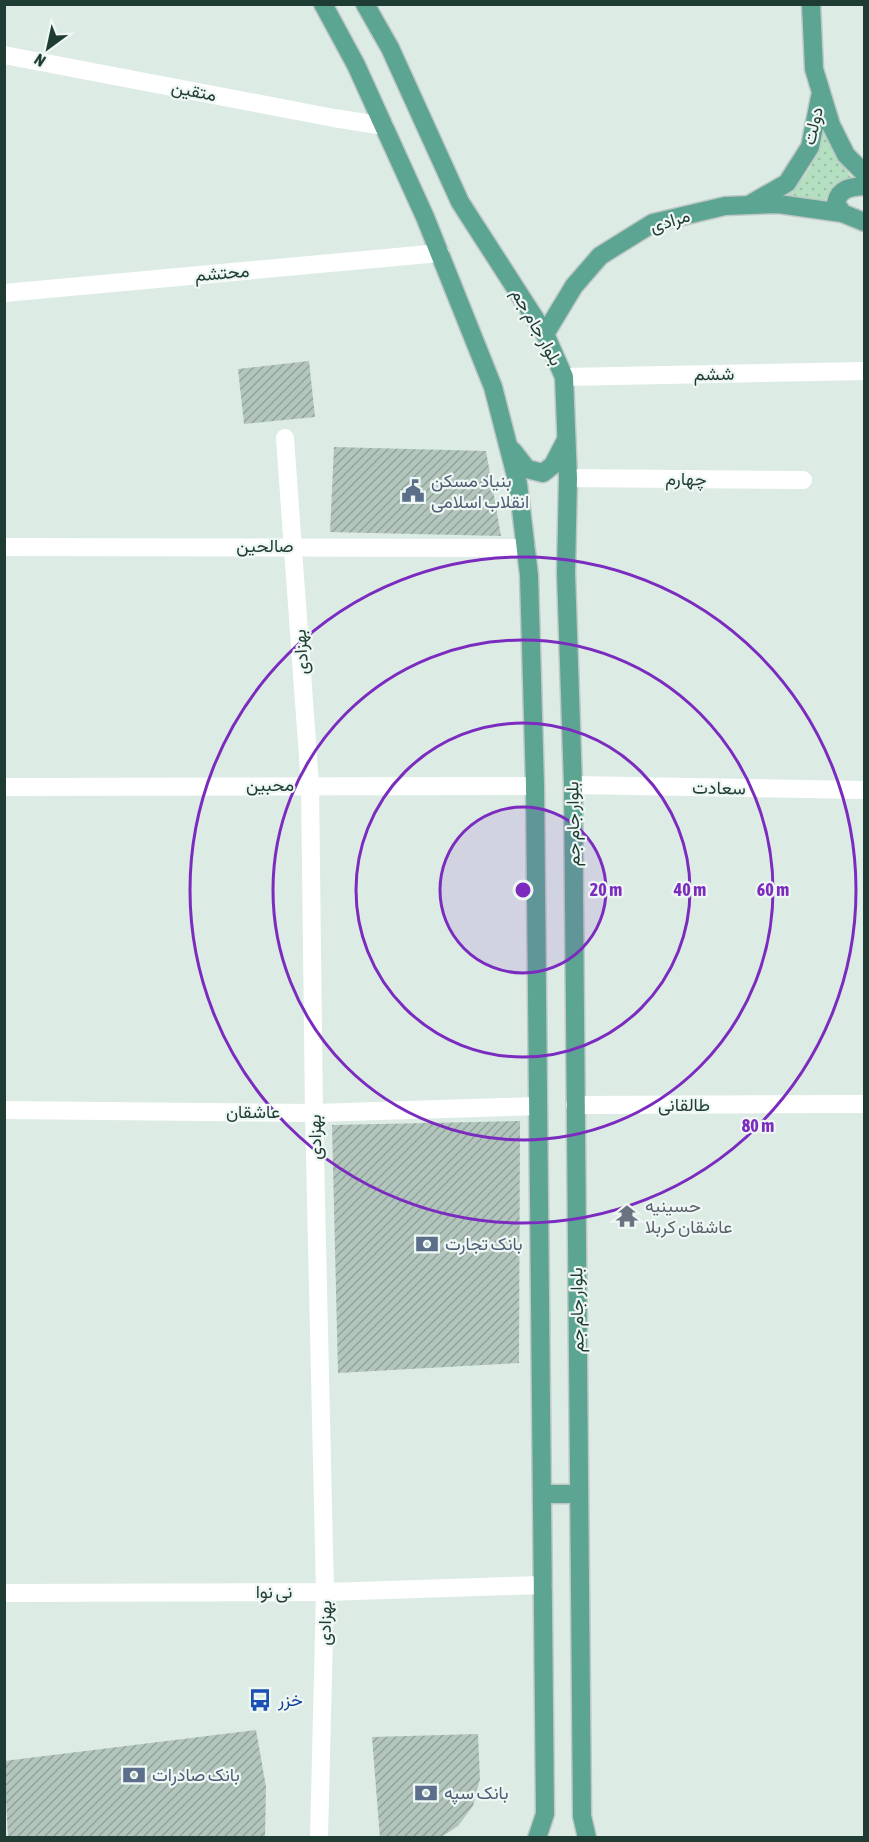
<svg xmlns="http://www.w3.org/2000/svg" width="869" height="1842" font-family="'Asap Condensed',Vazirmatn,sans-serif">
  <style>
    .grass { fill: url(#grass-dots) }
    .building { fill: url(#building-hatch) }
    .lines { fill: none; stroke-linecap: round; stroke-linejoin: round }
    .major-casing { stroke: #c0c8c6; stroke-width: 21 }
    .minor { stroke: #fff; stroke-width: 18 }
    .major { stroke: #5da593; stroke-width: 18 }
    .ring { fill: none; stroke: #7b2cbf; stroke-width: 3 }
    .labels { text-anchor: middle; stroke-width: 4.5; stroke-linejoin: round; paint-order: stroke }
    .street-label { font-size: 18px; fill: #1e3c34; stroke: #eef7f3 }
    .service-label { font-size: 18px; fill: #4e5e75; stroke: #eef7f3; text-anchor: start }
    .worship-label { font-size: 18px; fill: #5b616d; stroke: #eef7f3; text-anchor: start }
    .transit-label { font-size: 18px; fill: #164399; stroke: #eef7f3; text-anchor: start }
    .centre { fill: #7b2cbf; stroke: #eef7f3; stroke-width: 3 }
    .ring-label { font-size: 18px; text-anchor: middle; font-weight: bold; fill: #7b2cbf; stroke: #eef7f3; stroke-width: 4.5; stroke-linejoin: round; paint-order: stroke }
  </style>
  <defs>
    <pattern id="grass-dots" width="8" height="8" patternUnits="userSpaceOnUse" patternTransform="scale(1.5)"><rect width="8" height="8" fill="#b4dfc0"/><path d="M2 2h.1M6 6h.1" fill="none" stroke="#9ac0a6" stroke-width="1.8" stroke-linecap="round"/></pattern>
    <pattern id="building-hatch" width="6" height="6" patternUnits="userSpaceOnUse" patternTransform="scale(1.5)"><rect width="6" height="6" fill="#b3c6be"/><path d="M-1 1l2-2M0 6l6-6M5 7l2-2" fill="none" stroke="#91a29b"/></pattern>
  </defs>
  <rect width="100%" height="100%" fill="#ddebe5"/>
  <path class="grass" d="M822,129L832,148L851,177L834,187L825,200L779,197C811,178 814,163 822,129Z"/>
  <g class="building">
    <polygon points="309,361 315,417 244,424 238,369"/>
    <polygon points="334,447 486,451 501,536 330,532"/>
    <polygon points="520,1121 519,1363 338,1373 332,1125"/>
    <polygon points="256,1730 266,1787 265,1838 8,1838 4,1761"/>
    <polygon points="478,1734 480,1779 473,1806 458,1826 440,1838 380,1838 372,1737"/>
  </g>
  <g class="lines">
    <g class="major-casing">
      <g id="major">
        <polyline points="323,4 356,65 425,217 493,387 518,484 529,575 535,786 545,1814 537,1838"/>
        <polyline points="365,4 390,48 460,202 545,334 564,377 568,478 566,573 573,785 582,1816 587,1838"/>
        <polyline points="811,4 814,69 831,125 846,155 864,173"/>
        <path d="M864,186C851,187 839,188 836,203L842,213L864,222"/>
        <polyline points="752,203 787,183 810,147 820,97"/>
        <polyline points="545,334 574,286 600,256 653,223 725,206 778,204 842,213"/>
        <polyline points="513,451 527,469 543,473 553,465 566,440"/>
        <polyline points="542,1494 579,1494"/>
      </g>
    </g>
    <g class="minor">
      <polyline points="4,55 334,118 384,126"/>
      <polyline points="4,293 440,253"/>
      <polyline points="564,377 864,371"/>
      <polyline points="285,438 310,785 314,1113 325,1592 319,1838"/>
      <polyline points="568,478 803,480"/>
      <polyline points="4,547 526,548"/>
      <polyline points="573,785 864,790"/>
      <polyline points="4,787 535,786"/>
      <polyline points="575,1105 864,1104"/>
      <polyline points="4,1110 314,1113 538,1106"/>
      <polyline points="4,1593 325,1592 543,1585"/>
    </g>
    <use href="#major" class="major"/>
  </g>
  <circle cx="523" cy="890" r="83" fill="#7b2cbf" fill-opacity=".12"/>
  <g class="ring">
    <circle cx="523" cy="890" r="83"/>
    <circle cx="523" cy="890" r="167"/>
    <circle cx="523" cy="890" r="250"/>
    <circle cx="523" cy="890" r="333"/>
  </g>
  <defs>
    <g id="civic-bare" transform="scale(1.8)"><path d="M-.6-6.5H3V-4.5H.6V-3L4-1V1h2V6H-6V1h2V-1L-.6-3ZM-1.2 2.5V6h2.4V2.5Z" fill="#5c6f8a" stroke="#eef7f3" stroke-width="2.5" paint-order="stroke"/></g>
    <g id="temple-bare" transform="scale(1.8)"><path d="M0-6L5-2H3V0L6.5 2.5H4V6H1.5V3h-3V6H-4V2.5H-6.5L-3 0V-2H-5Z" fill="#6b7280" stroke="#eef7f3" stroke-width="2.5" paint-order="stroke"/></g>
    <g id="bank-bare" transform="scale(1.8)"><path d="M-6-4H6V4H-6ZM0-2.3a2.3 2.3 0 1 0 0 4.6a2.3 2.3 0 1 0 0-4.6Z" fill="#5c6f8a" stroke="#eef7f3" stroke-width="2.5" paint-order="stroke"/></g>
    <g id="bus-bare" transform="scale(1.8)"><path d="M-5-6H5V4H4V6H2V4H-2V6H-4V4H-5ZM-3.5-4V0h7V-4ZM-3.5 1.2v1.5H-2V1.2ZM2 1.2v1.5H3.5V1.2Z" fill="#1a4fb4" stroke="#eef7f3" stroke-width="2.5" paint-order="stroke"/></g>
  </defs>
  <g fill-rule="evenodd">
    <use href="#civic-bare" x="413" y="491"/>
    <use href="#temple-bare" x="627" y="1216"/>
    <use href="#bank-bare" x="427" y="1244"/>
    <use href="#bus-bare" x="260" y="1700"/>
    <use href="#bank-bare" x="134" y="1775"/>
    <use href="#bank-bare" x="426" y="1793"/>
  </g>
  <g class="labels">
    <g class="street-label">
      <text transform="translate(194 91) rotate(11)" y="6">متقین</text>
      <text transform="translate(813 126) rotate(-77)" y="6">دولت</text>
      <text transform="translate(670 221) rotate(-17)" y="6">مرادی</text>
      <text transform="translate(222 273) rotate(-5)" y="6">محتشم</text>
      <text transform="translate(537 327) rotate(61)" y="6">بلوار جام جم</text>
      <text transform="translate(714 374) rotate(-1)" y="6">ششم</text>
      <text transform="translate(686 479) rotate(1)" y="6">چهارم</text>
      <text x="265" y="552">صالحین</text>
      <text transform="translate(301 652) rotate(-94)" y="6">بهزادی</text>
      <text x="270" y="791">محبین</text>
      <text transform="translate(719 788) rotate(1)" y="6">سعادت</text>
      <text transform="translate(573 824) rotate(-91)" y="6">بلوار جام جم</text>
      <text x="684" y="1111">طالقانی</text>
      <text x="253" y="1118">عاشقان</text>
      <text transform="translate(315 1137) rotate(-91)" y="6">بهزادی</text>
      <text transform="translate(577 1310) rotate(-91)" y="6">بلوار جام جم</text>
      <text x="274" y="1598">نی نوا</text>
      <text transform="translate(325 1623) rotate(-89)" y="6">بهزادی</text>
    </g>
    <g class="service-label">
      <text x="431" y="487">بنیاد مسکن<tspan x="431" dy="21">انقلاب اسلامی</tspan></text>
      <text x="445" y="1250">بانک تجارت</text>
      <text x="152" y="1781">بانک صادرات</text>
      <text x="444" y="1799">بانک سپه</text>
    </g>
    <g class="worship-label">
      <text x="645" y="1212">حسینیه<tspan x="645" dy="21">عاشقان کربلا</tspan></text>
    </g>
    <g class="transit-label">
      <text x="278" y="1706">خزر</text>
    </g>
  </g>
  <circle cx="523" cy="890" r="9" class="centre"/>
  <g class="ring-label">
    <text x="606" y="896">20 m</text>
    <text x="690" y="896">40 m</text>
    <text x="773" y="896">60 m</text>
    <text x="758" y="1132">80 m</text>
  </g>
  <rect width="869" height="1842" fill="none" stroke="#1e3c34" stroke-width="12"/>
  <g transform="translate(48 48) rotate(213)" stroke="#eef7f3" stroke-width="4.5" paint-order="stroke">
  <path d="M0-4.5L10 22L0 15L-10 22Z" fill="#1e3c34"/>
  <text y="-9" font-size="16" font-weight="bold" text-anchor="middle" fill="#1e3c34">N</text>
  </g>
</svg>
